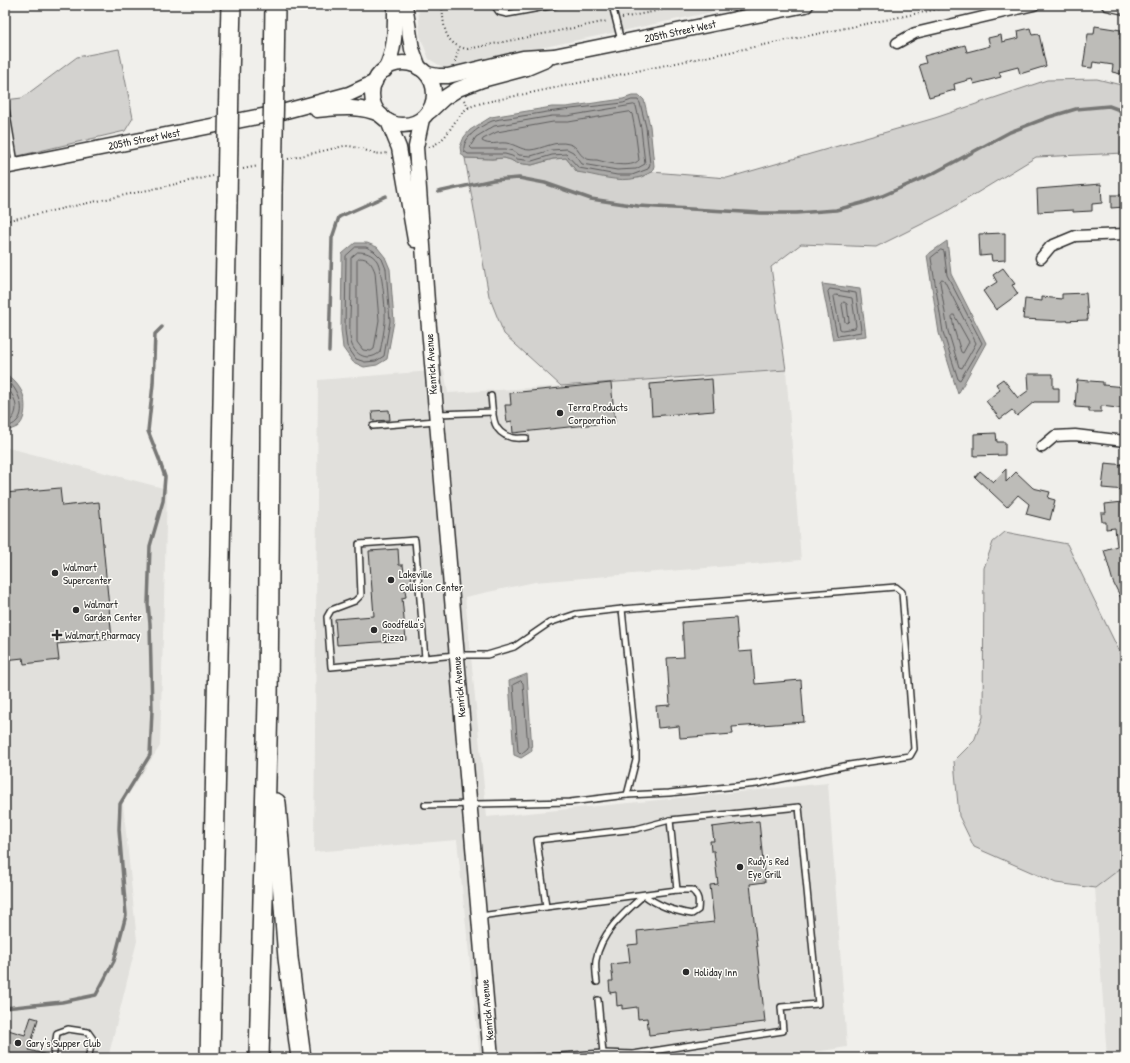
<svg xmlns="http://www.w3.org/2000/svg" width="1130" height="1063" font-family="'Patrick Hand',sans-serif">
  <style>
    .built { fill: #e1e0dc }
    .green { fill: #d3d2cf; stroke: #7f7e7d }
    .water { fill: #aaa9a7; stroke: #777775 }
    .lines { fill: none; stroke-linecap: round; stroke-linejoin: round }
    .shore { stroke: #5e5d5d; stroke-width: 1 }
    .stream { stroke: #777775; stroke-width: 3.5 }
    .building { fill: #bdbcb8; stroke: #2b2b2b }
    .lane-casing { stroke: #2b2b2b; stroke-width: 8 }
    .street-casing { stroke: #2b2b2b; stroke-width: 13 }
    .secondary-casing { stroke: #2b2b2b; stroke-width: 17 }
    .highway-casing { stroke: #2b2b2b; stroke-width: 22 }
    .path { stroke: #2b2b2b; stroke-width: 2; stroke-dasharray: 1 3; stroke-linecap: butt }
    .lane { stroke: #fdfcf7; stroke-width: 5 }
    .street { stroke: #fdfcf7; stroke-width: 10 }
    .secondary { stroke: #fdfcf7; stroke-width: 14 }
    .highway { stroke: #fdfcf7; stroke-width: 19 }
    .highway-bridge-casing { stroke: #2b2b2b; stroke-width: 22; stroke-linecap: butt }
    .highway-bridge { stroke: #fdfcf7; stroke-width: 19 }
    .poi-dot { fill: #2b2b2b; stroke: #fdfcf7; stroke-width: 1.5 }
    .labels { text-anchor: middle; stroke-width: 3; stroke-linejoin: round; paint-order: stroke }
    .street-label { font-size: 11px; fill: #2b2b2b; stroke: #fdfcf7 }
    .poi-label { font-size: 11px; fill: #2b2b2b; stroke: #fdfcf7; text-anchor: start }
  </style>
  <rect width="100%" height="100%" fill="#f0efeb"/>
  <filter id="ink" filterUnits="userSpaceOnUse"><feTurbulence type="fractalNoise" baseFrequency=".025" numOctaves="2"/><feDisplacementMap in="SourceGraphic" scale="8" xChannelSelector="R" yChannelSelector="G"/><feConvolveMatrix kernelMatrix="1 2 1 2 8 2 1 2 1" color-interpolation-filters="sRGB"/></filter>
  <g filter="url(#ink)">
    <g class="built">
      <polygon points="418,5 731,5 731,8 444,68 429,59 420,36"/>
      <polygon points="444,370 448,393 611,383 786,370 801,560 535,582 465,597 487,817 828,783 847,1047 777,1058 480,1058 457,840 314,852 318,380"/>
      <polygon points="5,447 167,489 160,746 123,803 137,941 108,1058 5,1058"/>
      <polygon points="1125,865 1125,1058 1107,1058 1095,888"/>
    </g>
    <g class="green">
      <polygon points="119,49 133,118 125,131 5,159 5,100 22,98 77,57"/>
      <polygon points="1097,79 1125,86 1125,153 1036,157 944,213 876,247 801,244 771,267 786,370 561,386 504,334 489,296 465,158 492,159 504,158 511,160 516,163 532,165 553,159 566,158 577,172 639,178 652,172 727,178 935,118 1047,80"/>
      <polygon points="1005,532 1067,544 1125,663 1125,865 1095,888 1056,883 974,847 959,816 954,761 974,741 983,717 984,568 993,542"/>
    </g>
    <g class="water">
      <path d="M632,96H640L644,100L650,126L654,166L652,172C647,174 642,177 637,178C618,183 596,175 577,172L566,158L553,159L532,165L516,163L511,160L504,158L492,159L465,158L461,153L460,147L464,137L470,130L491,117L552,107H566L623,99Z"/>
      <polygon points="947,241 951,274 986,343 958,394 939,333 927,255"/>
      <polygon points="355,243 367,243 377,247 385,257 390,269 394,321 387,359 377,365 364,367 353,362 343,348 341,330 342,254"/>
      <polygon points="822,284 860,289 866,336 833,340"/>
      <path d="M5,373C13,379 22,388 24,398C26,407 25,422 17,427C13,429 9,430 5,432Z"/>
      <polygon points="527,674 532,751 521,758 514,755 509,681"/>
    </g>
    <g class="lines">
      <g class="shore">
        <path d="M632,100H638L640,103L646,127L650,164L648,169L632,175H617L579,168L566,154L552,155L532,161L517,159L512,156L505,154H468L464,151C462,137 481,126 492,121C501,118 513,118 522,116C556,110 590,107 623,103Z"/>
        <polygon points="634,105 636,106 641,128 645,164 636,169 617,170 582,164 573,152 567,149 551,150 531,156 519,155 514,151 506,149 472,149 470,147 476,137 494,126 552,116 567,116"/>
        <path d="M630,112L632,114L635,129L639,160C631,169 608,163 597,160C594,160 588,160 585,158C578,154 578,146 569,144C555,140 543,149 530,150C521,150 515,144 506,143C498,142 489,146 482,141L483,139L497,132L553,122H568Z"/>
        <polygon points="356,247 366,247 374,251 382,259 386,269 390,321 384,356 376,361 365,362 356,359 347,346 345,330 346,256"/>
        <polygon points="941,250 944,251 947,275 982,343 960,380 958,379 943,332 931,258"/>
        <path d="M358,252C366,252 372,254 377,261C382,269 386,311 385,322C384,332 382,342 380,352C370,361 357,357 352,345C349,338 350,325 350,317C351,298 351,278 351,258Z"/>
        <path d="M360,258C369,258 372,264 375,272L379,320L374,349L371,351L363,350L357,342V261Z"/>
        <polygon points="942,279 944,280 976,343 962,368 959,367 948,331 940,282"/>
        <polygon points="830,289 856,293 861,330 861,332 838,336 837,335 828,292"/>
        <polygon points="836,295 852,298 856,326 855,328 842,330 840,329 834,297"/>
        <polygon points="844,302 847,304 849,321 847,323 845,322 842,305"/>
        <polygon points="954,315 969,342 963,353 961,352 954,329 952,317"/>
        <path d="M5,378C16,386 28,409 17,421C14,425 9,426 5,427"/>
        <path d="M5,385C13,394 21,407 12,419L5,422"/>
        <polygon points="521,681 523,683 528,748 521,754 518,751 513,685"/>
      </g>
      <g class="stream">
        <polyline points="438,192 493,180 519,178 545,183 591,199 638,206 761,213 796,213 836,210 862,203 882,196 932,174 1010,132 1049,117 1076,109 1109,106 1125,112"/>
        <polyline points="329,351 332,238 339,217 386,196"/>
        <polyline points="5,1008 62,1002 96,995 114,961 126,915 119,829 120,804 150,755 152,710 150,624 148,604 150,546 163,501 165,477 159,459 148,431 153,384 155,334 162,327"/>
      </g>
    </g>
    <g class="building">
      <polygon points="1095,26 1121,30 1120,39 1125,40 1125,48 1121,74 1112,72 1113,65 1093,62 1092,68 1083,67 1088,34 1094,34"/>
      <polygon points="1030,28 1032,35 1039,34 1046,66 1020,74 1018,67 999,72 1001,77 974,84 972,79 954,84 955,90 929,97 919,65 926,63 924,56 965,45 967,52 990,46 988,38 1001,35 1002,42 1019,38 1018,31"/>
      <polygon points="1101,184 1102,203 1092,204 1092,211 1073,212 1073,210 1038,212 1037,189"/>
      <polygon points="1111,195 1125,195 1125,207 1111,208"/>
      <polygon points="1005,233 1005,260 992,261 991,255 980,256 979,234"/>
      <polygon points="1003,268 1015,284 1012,285 1018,294 996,310 983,291 997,282 993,275"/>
      <polygon points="1086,293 1088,320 1062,321 1023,319 1025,299 1042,301 1042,297 1062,299 1062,294"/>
      <polygon points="1028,374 1053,374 1053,388 1059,388 1059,402 1034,402 1017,416 1012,410 1000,419 986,401 1000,390 996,384 1003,379 1018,398 1029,390"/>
      <polygon points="712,379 714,411 652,416 650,384"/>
      <polygon points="1077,380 1103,382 1103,385 1125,387 1125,409 1101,406 1101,412 1089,412 1089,408 1075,407"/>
      <polygon points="611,383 615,422 513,433 512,421 507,422 505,405 511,405 510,393"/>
      <polygon points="389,410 390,420 373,421 372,411"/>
      <polygon points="996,433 997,442 1005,442 1005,455 974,456 974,434"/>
      <polygon points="1105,463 1125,465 1125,490 1102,488"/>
      <polygon points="1006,469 1006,482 1016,472 1033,488 1050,492 1048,498 1055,500 1050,520 1026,514 1029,504 1018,495 1007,507 975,477 980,471 993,482"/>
      <polygon points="60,488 62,506 99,502 112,639 57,644 59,660 24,664 23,658 5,660 5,493"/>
      <polygon points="1123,502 1123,505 1125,505 1125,606 1113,582 1104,550 1117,546 1115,528 1106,529 1106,522 1102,522 1101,513 1106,513 1105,504"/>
      <polygon points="398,549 399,565 403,565 404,572 411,571 412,588 405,589 406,597 402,598 406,640 337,645 335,619 374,616 369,551"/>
      <polygon points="736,618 739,652 752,651 755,684 801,680 804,722 732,727 733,734 680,738 679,726 658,728 656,706 670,705 667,658 684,657 682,622"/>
      <polygon points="759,821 765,882 750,884 765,1022 649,1035 647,1018 638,1019 637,1007 622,1009 622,1005 617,1006 616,992 610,993 609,981 613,981 611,964 630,962 628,945 638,944 637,931 714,922 710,885 718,884 714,851 711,851 710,841 714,841 712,827"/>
      <polygon points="31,1017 38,1019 29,1050 47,1055 46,1058 5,1058 5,1029 25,1035"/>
    </g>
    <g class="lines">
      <g class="lane-casing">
        <g id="lane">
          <polyline points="494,5 499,12 507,14 556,5"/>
          <polyline points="612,5 621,41"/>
          <polyline points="5,103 15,163"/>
          <path d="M491,396C493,412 491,432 510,437C514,439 521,438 526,438"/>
          <polyline points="438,414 493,412"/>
          <polyline points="373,426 436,421"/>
          <polyline points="622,609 636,747 636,760 627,795"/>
          <polyline points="425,658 415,540 359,544 361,595 355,601 331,610 327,617 331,667 456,655 487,655 514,647 549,623 576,614 622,609 896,587 902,592 914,749 910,756 849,765 757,784 669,793 627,795 570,802 425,805"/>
          <polyline points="546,907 677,890 670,820"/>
          <polyline points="480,916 546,907 537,840 636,829 670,820 799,807 818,1004 781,1007 783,1031 633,1054 603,1053 531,1058"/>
          <path d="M597,982C596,975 595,967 596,960C601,932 624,913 644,895C658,906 673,911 692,914L698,910C699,901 699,896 692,890H677"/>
          <polyline points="598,1000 603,1053"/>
          <polyline points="53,1058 57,1033 68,1029 88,1032 93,1039 88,1058"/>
        </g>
      </g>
      <g class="street-casing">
        <g id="street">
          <polyline points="1107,5 1125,9"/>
          <polyline points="897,43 915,33 1034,5"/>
          <polyline points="1041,258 1051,246 1075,236 1125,234"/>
          <polyline points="1042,447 1055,436 1075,435 1125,441"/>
        </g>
      </g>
      <g class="secondary-casing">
        <g id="secondary">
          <polyline points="405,5 412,49 419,68"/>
          <circle cx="403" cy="94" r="31"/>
          <path d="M385,70C396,49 395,28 395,5"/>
          <polyline points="427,74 438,76 448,76 523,58 554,56 806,5"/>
          <path d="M317,110C339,108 360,105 381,115"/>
          <polyline points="430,111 444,98 458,89 482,80 527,68 546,60"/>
          <polyline points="422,119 416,147 428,316 491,1058"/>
          <polyline points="388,121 399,148 415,240"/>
          <polyline points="5,167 282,112 349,94 375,82"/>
        </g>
      </g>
      <g class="highway-casing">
        <g id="highway">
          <polyline points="274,77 275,5"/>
          <polyline points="229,79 231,5"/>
          <polyline points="276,803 288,958 301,1058"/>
          <polyline points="210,1058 227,202"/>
          <polyline points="259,1058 268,701 272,192"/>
        </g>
      </g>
      <g class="path">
        <path d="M442,5C444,26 443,45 468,49L608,21"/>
        <polyline points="622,18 686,5"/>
        <polyline points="455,62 459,48"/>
        <polyline points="464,100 469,108"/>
        <path d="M429,147C448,141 451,123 464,111C471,105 482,103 491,101L958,5"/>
        <path d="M288,159L344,146C358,145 375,157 387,153"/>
        <polyline points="243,169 258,166"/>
        <polyline points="5,221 213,176"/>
      </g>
      <use href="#lane" class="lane"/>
      <use href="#street" class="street"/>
      <use href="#secondary" class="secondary"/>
      <use href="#highway" class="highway"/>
      <g class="highway-bridge-casing">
        <g id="highway-bridge">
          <polyline points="272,192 274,77"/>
          <polyline points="227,202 229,79"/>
        </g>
      </g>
      <use href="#highway-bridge" class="highway-bridge"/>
    </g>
  </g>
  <g class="poi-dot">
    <circle cx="560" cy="413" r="4"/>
    <circle cx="55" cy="573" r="4"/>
    <circle cx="391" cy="580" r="4"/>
    <circle cx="76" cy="610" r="4"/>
    <circle cx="374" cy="630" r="4"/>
    <path d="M55 629h4v4h4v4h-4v4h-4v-4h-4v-4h4z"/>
    <circle cx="740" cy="867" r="4"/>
    <circle cx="686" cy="972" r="4"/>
    <circle cx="18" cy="1043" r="4"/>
  </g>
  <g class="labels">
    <g class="street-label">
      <text transform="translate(680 31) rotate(-12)" y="4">205th Street West</text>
      <text transform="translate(144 139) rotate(-11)" y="4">205th Street West</text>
      <text transform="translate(431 364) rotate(-94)" y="4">Kenrick Avenue</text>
      <text transform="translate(459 687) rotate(-95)" y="4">Kenrick Avenue</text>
      <text transform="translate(487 1010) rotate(-95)" y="4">Kenrick Avenue</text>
    </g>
    <g class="poi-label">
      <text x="568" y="411">Terra Products<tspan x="568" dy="13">Corporation</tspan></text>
      <text x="63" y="571">Walmart<tspan x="63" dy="13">Supercenter</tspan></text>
      <text x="399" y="578">Lakeville<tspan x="399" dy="13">Collision Center</tspan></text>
      <text x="84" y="608">Walmart<tspan x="84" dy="13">Garden Center</tspan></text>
      <text x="382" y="628">Goodfella's<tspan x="382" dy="13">Pizza</tspan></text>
      <text x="65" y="639">Walmart Pharmacy</text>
      <text x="748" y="865">Rudy's Red<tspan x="748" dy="13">Eye Grill</tspan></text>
      <text x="694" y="976">Holiday Inn</text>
      <text x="26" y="1047">Gary's Supper Club</text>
    </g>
  </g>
  <rect width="1130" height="1063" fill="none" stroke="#fdfcf7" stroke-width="20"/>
  <rect x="10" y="10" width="1110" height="1043" fill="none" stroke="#2b2b2b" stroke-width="1.5" filter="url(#ink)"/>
</svg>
